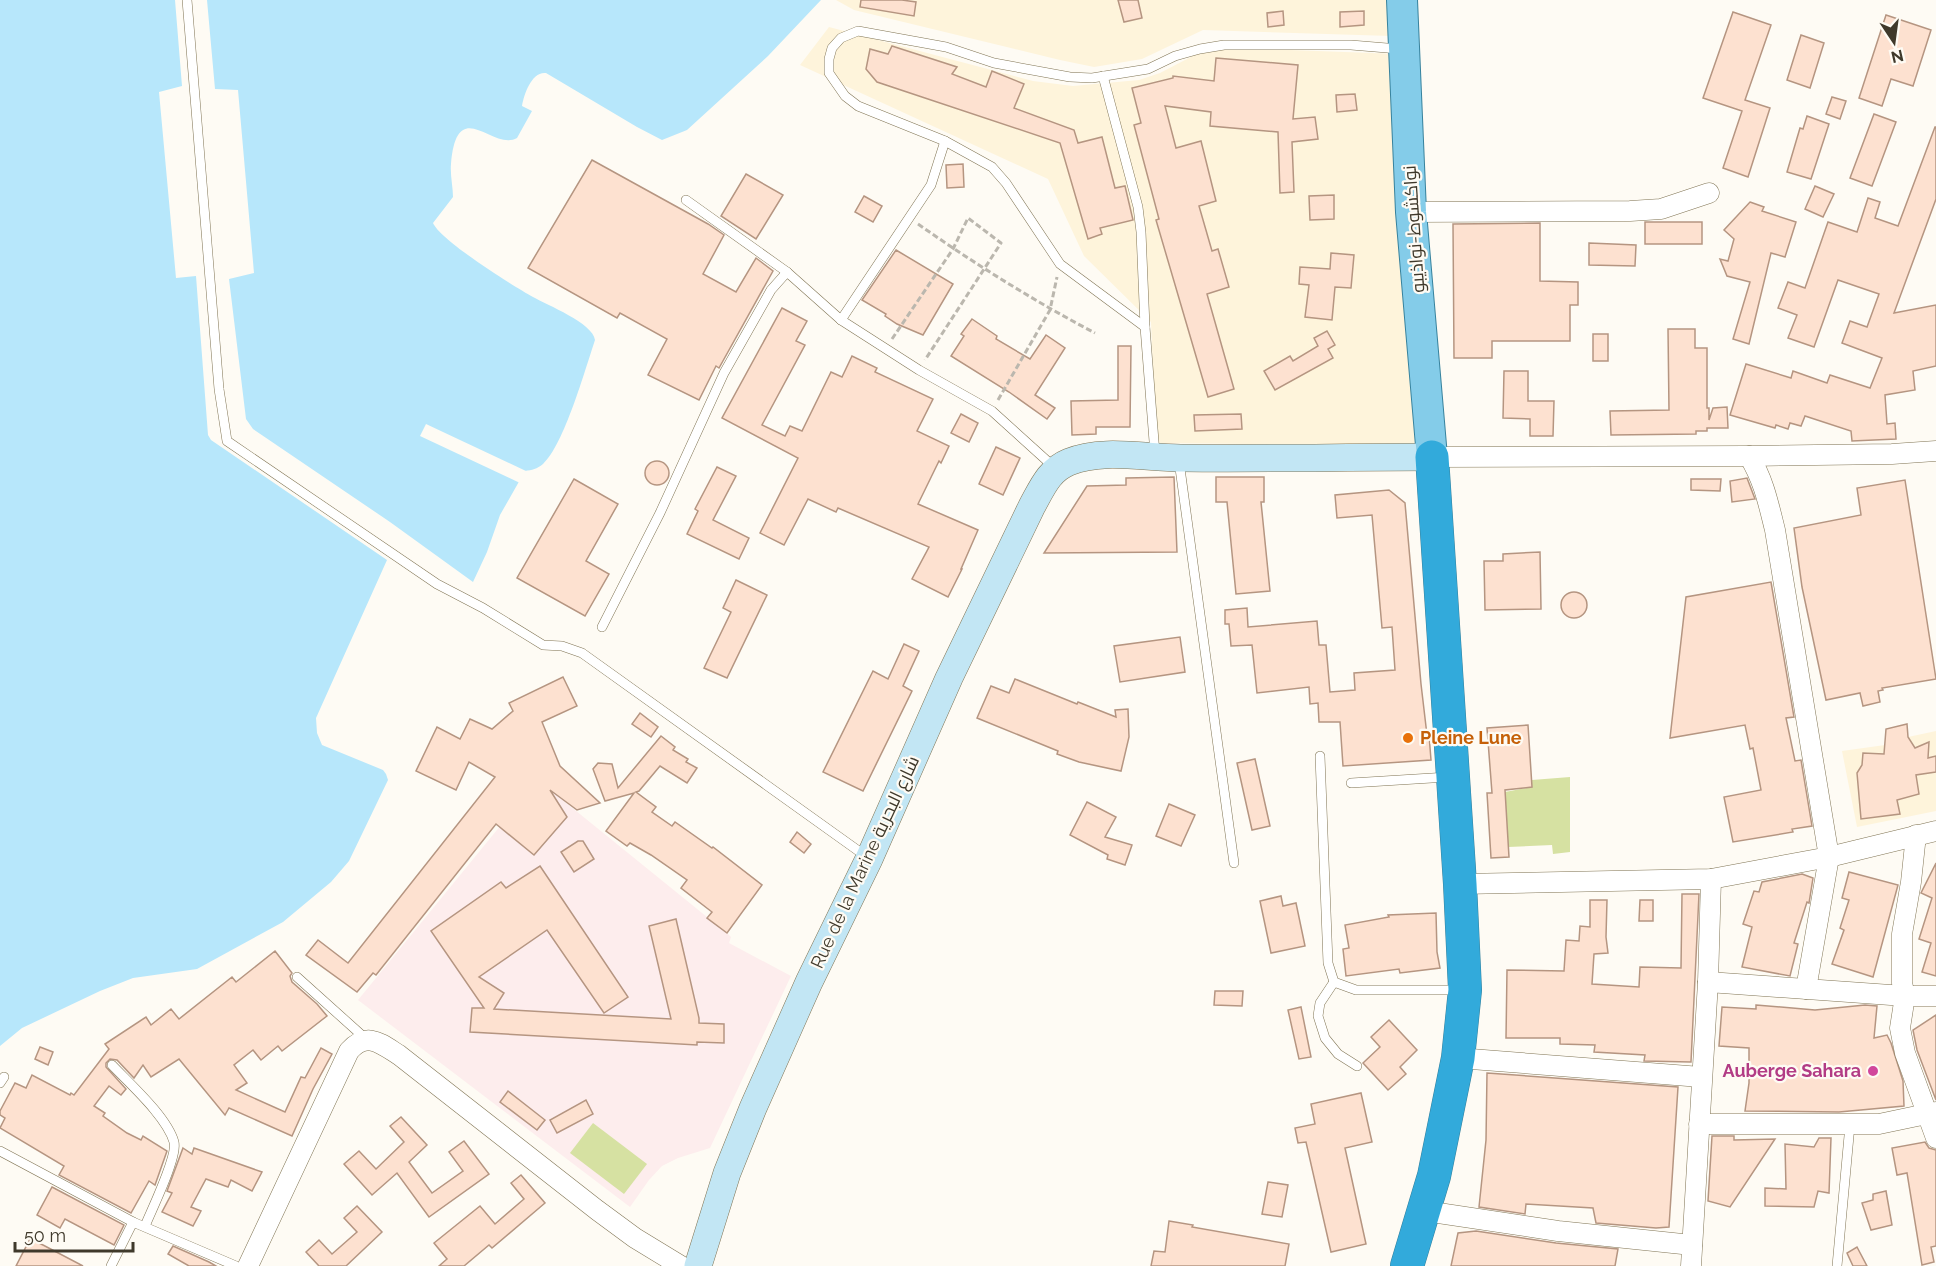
<svg xmlns="http://www.w3.org/2000/svg" width="1936" height="1266" font-family="Raleway,Cairo,sans-serif">
  <style>
    .built { fill: #fef4db }
    .education { fill: #fdeded }
    .green { fill: #d6e1a2 }
    .water { fill: #b7e7fb }
    .pier { fill: #fefbf4 }
    .building { fill: #fde1d0; stroke: #b59581; stroke-width: 1.5 }
    .lines { fill: none; stroke-linecap: round; stroke-linejoin: round }
    .lane-casing { stroke: #817555; stroke-width: 10 }
    .street-casing { stroke: #817555; stroke-width: 21 }
    .secondary-casing { stroke: #817555; stroke-width: 28 }
    .primary-casing { stroke: #37829d; stroke-width: 32 }
    .highway-casing { stroke: #37829d; stroke-width: 34 }
    .path { stroke: #bbb7ae; stroke-width: 3; stroke-dasharray: 6 3; stroke-linecap: butt }
    .lane { stroke: #fff; stroke-width: 9 }
    .street { stroke: #fff; stroke-width: 20 }
    .secondary { stroke: #c2e6f4; stroke-width: 27 }
    .primary { stroke: #84cce9; stroke-width: 30 }
    .highway { stroke: #32aadb; stroke-width: 33 }
    .food-dot { fill: #e8710a; stroke: #fefbf4; stroke-width: 2 }
    .hotel-dot { fill: #d1479c; stroke: #fefbf4; stroke-width: 2 }
    .labels { text-anchor: middle; stroke-width: 4.5; stroke-linejoin: round; paint-order: stroke }
    .street-label { font-size: 18px; fill: #3f392b; stroke: #fefbf4 }
    .food-label { font-size: 18px; font-weight: bold; fill: #c56008; stroke: #fefbf4; text-anchor: start }
    .hotel-label { font-size: 18px; font-weight: bold; fill: #b23c85; stroke: #fefbf4; text-anchor: end }
  </style>
  <rect width="100%" height="100%" fill="#fefbf4"/>
  <g class="built">
    <polygon points="836,0 1389,0 1391,36 1203,30 1142,59 1094,67 1060,60 854,10"/>
    <polygon points="829,27 1033,81 1073,86 1139,80 1160,73 1210,47 1399,54 1422,446 1156,443 1151,322 1084,256 1048,179 800,65"/>
    <polygon points="1936,731 1936,811 1857,827 1842,751 1885,745 1908,737"/>
  </g>
  <polygon class="education" points="537,781 549,789 728,934 731,937 729,943 791,976 710,1148 678,1158 662,1166 649,1180 630,1207 358,1000"/>
  <g class="green">
    <polygon points="1570,777 1570,852 1553,854 1552,845 1508,847 1505,792 1532,787 1532,780"/>
    <polygon points="593,1123 647,1164 624,1194 570,1153"/>
  </g>
  <g class="water">
    <polygon points="0,0 175,0 182,86 159,92 176,278 196,276 208,435 211,440 387,560 316,718 317,733 322,745 383,770 386,774 388,780 349,861 331,882 283,922 197,969 133,978 100,991 22,1028 0,1046"/>
    <path d="M207,0H821L768,56L687,130L662,140L637,127L546,73C532,71 524,94 522,106L532,111L517,138C493,152 457,93 451,164C450,175 453,187 453,197L433,223C441,241 512,285 533,297C547,305 593,323 595,340C585,370 564,445 543,464C537,469 532,470 525,471L500,515L487,552L473,582L390,522L253,429L246,419L229,279L254,273L238,90L215,89Z"/>
  </g>
  <polygon class="pier" points="426,424 526,471 520,483 420,436"/>
  <g class="building">
    <polygon points="861,0 902,0 916,2 914,16 860,7"/>
    <polygon points="1118,0 1138,0 1142,18 1124,22"/>
    <polygon points="1283,11 1284,25 1268,27 1267,13"/>
    <polygon points="1364,11 1364,25 1340,27 1340,12"/>
    <polygon points="1733,12 1771,25 1745,100 1770,108 1748,177 1723,168 1742,111 1703,98"/>
    <polygon points="1886,15 1931,30 1913,86 1891,79 1882,106 1859,98"/>
    <polygon points="1801,35 1824,43 1810,88 1787,80"/>
    <polygon points="892,46 957,67 952,74 986,87 992,71 1024,84 1014,108 1074,130 1078,143 1102,137 1115,188 1125,186 1133,220 1100,228 1102,234 1088,239 1060,143 877,82 866,69 870,49 888,54"/>
    <polygon points="1216,58 1298,65 1293,119 1315,117 1318,139 1292,142 1294,192 1280,193 1278,132 1210,126 1211,112 1165,106 1176,148 1201,141 1216,201 1199,206 1212,251 1218,249 1229,287 1207,294 1234,389 1208,397 1156,220 1159,219 1134,125 1141,123 1132,88 1173,78 1173,76 1214,81"/>
    <polygon points="1355,94 1357,110 1337,112 1336,95"/>
    <polygon points="1832,97 1846,101 1840,119 1826,114"/>
    <polygon points="1874,114 1896,122 1872,186 1850,178"/>
    <polygon points="1807,116 1829,124 1811,179 1787,172 1800,128 1803,129"/>
    <polygon points="1935,127 1936,127 1936,199 1894,313 1936,305 1936,366 1913,371 1915,390 1885,395 1887,424 1895,423 1896,439 1852,441 1851,431 1805,416 1801,426 1790,423 1788,429 1776,425 1775,428 1730,415 1746,364 1791,378 1793,371 1827,383 1830,375 1870,388 1882,358 1842,343 1850,321 1867,327 1879,294 1838,280 1814,347 1788,338 1797,315 1778,308 1788,282 1805,288 1828,222 1857,232 1868,198 1880,202 1875,218 1898,226"/>
    <polygon points="592,160 708,224 724,235 703,274 736,292 756,258 773,271 719,368 716,366 699,400 648,375 667,339 620,313 617,318 528,268"/>
    <polygon points="963,164 964,187 947,188 946,165"/>
    <polygon points="746,174 783,195 756,239 721,216"/>
    <polygon points="1815,186 1834,194 1823,217 1805,209"/>
    <polygon points="1334,195 1334,219 1310,220 1309,196"/>
    <polygon points="864,196 882,206 873,222 855,212"/>
    <polygon points="1750,202 1764,207 1762,211 1796,222 1785,257 1771,253 1749,344 1733,339 1750,282 1727,276 1720,259 1728,261 1734,239 1724,230"/>
    <rect x="1645" y="222" width="57" height="22"/>
    <polygon points="1540,223 1540,281 1578,282 1578,305 1570,305 1570,341 1492,341 1492,358 1454,358 1453,224"/>
    <polygon points="1589,243 1636,245 1635,266 1589,265"/>
    <polygon points="896,250 953,284 923,335 897,324 885,316 886,314 862,300"/>
    <polygon points="1331,253 1354,255 1351,288 1335,287 1332,320 1305,317 1309,285 1299,284 1300,267 1330,269"/>
    <polygon points="782,308 807,321 796,341 805,345 762,425 785,436 790,426 802,431 831,372 842,377 852,356 877,368 875,372 933,399 917,431 949,446 941,463 939,461 918,504 978,530 961,569 962,569 948,597 912,579 929,547 838,508 836,512 808,499 784,545 760,533 798,458 722,418"/>
    <polygon points="972,319 997,336 996,339 1030,359 1046,335 1065,348 1035,395 1055,408 1047,419 1009,392 951,356 964,336 961,334"/>
    <polygon points="1668,329 1695,329 1695,348 1707,348 1707,408 1709,408 1709,420 1713,408 1727,407 1728,428 1707,428 1707,431 1696,431 1696,434 1611,435 1610,411 1669,410"/>
    <polygon points="1327,331 1335,345 1328,349 1333,358 1275,390 1264,371 1290,356 1293,361 1318,346 1314,338"/>
    <rect x="1593" y="334" width="15" height="27"/>
    <polygon points="1118,346 1131,346 1130,427 1096,427 1096,434 1072,435 1071,401 1118,400"/>
    <polygon points="1504,371 1528,371 1528,401 1554,401 1553,436 1530,436 1530,419 1503,418"/>
    <polygon points="961,414 978,423 969,442 951,433"/>
    <polygon points="1241,414 1242,429 1195,431 1194,415"/>
    <polygon points="996,447 1020,458 1003,495 979,484"/>
    <circle cx="657" cy="473" r="12"/>
    <polygon points="717,467 736,476 713,520 749,538 739,559 687,534 698,511 695,509"/>
    <polygon points="1174,477 1177,552 1044,553 1087,486 1126,485 1126,478"/>
    <polygon points="1216,477 1264,477 1264,502 1261,502 1270,591 1236,594 1227,502 1216,502"/>
    <polygon points="1747,478 1755,499 1732,502 1730,481"/>
    <polygon points="574,479 618,504 586,561 609,574 585,616 517,578"/>
    <polygon points="1691,479 1721,479 1720,491 1691,490"/>
    <polygon points="1905,480 1936,679 1882,688 1883,690 1878,691 1880,702 1863,706 1860,693 1826,700 1802,587 1794,528 1861,515 1857,488"/>
    <polygon points="1389,490 1405,503 1421,684 1427,735 1429,735 1431,760 1343,766 1340,722 1319,722 1318,703 1310,704 1309,687 1257,693 1252,645 1231,646 1229,624 1225,624 1225,610 1247,608 1248,627 1317,621 1319,645 1326,645 1330,692 1355,690 1354,673 1395,670 1392,627 1382,628 1372,515 1337,518 1335,495"/>
    <polygon points="1540,552 1541,609 1485,610 1484,561 1503,561 1503,554"/>
    <polygon points="736,580 767,595 727,678 704,668 731,612 723,608"/>
    <polygon points="1771,582 1794,717 1786,718 1795,761 1801,760 1812,826 1792,829 1793,832 1733,842 1724,797 1761,790 1753,748 1750,749 1745,725 1670,738 1686,597"/>
    <circle cx="1574" cy="605" r="13"/>
    <polygon points="1180,637 1185,672 1120,682 1114,646"/>
    <polygon points="904,644 919,651 903,686 912,691 863,791 823,772 873,671 888,679"/>
    <polygon points="563,677 577,706 542,722 560,766 600,803 577,810 550,790 567,817 534,855 496,824 376,975 373,973 357,992 306,955 318,940 348,963 495,777 469,762 456,790 416,771 437,727 460,739 470,719 492,729 513,711 509,703"/>
    <polygon points="1015,679 1077,704 1078,702 1116,717 1115,710 1128,709 1129,737 1121,771 1079,762 1057,754 1058,751 977,718 991,686 1009,693"/>
    <polygon points="640,713 658,727 651,737 632,724"/>
    <polygon points="1907,724 1908,737 1915,748 1929,742 1928,758 1936,756 1936,772 1916,775 1919,794 1897,800 1900,814 1861,819 1857,773 1862,765 1863,753 1884,754 1886,729"/>
    <polygon points="1528,725 1532,787 1505,790 1509,857 1491,858 1487,793 1492,793 1487,728"/>
    <polygon points="661,736 675,747 673,750 688,759 686,762 697,768 687,783 660,766 639,791 636,792 656,807 652,812 672,826 675,822 712,848 713,847 762,885 727,933 707,918 712,912 681,888 687,880 651,855 630,843 627,846 606,831 634,793 605,801 593,769 598,763 612,764 618,788"/>
    <polygon points="1255,759 1270,826 1252,830 1237,763"/>
    <polygon points="1087,802 1116,817 1105,837 1132,845 1125,865 1107,859 1108,855 1070,835"/>
    <polygon points="1169,804 1195,815 1181,846 1156,836"/>
    <polygon points="797,832 811,844 804,853 790,842"/>
    <polygon points="578,841 583,841 594,859 574,872 561,852"/>
    <polygon points="1936,863 1936,976 1922,972 1931,943 1919,939 1932,898 1921,893"/>
    <polygon points="540,866 628,997 604,1013 547,930 479,977 504,993 494,1009 671,1019 649,926 676,919 699,1018 699,1023 724,1024 724,1043 697,1042 697,1045 470,1032 472,1008 484,1008 431,931 501,882 506,888"/>
    <polygon points="1849,872 1898,885 1873,977 1832,964 1844,930 1840,928 1849,900 1842,898"/>
    <polygon points="1802,874 1813,878 1809,903 1807,902 1794,943 1798,944 1790,976 1742,967 1752,927 1743,924 1754,891 1759,892 1762,882"/>
    <polygon points="1682,894 1699,894 1691,1062 1644,1061 1645,1055 1594,1052 1595,1045 1560,1044 1560,1038 1506,1038 1507,970 1564,971 1566,940 1579,941 1580,926 1590,927 1590,900 1607,900 1606,937 1608,953 1594,954 1592,984 1639,987 1640,967 1681,968"/>
    <polygon points="1281,896 1283,906 1296,903 1305,946 1271,953 1260,901"/>
    <polygon points="1640,900 1653,900 1653,921 1639,921"/>
    <polygon points="1436,913 1437,952 1440,968 1400,973 1399,969 1346,976 1343,949 1349,948 1345,925 1389,917 1388,915"/>
    <polygon points="275,951 292,973 290,976 292,982 317,1004 327,1016 282,1051 278,1046 261,1060 253,1050 234,1065 247,1083 236,1090 285,1112 301,1077 305,1078 321,1048 332,1054 313,1089 292,1136 229,1108 225,1115 179,1059 151,1077 143,1065 134,1078 117,1060 110,1059 106,1063 106,1067 126,1089 121,1095 109,1086 94,1106 105,1113 103,1116 127,1133 141,1140 143,1136 167,1151 155,1185 149,1181 131,1213 59,1175 64,1166 0,1128 5,1118 0,1115 0,1111 15,1083 26,1088 32,1075 70,1095 71,1093 74,1095 109,1049 105,1044 146,1017 151,1025 171,1009 179,1019 232,977 236,982"/>
    <polygon points="1215,991 1243,991 1242,1006 1214,1005"/>
    <polygon points="1756,1005 1815,1010 1865,1005 1877,1006 1874,1038 1887,1035 1891,1043 1903,1081 1904,1106 1839,1112 1745,1111 1749,1083 1749,1048 1719,1046 1722,1007 1756,1009"/>
    <polygon points="1301,1007 1311,1057 1299,1059 1288,1010"/>
    <polygon points="1936,1015 1936,1100 1917,1050 1913,1030"/>
    <polygon points="1389,1020 1417,1050 1400,1067 1406,1074 1388,1090 1363,1063 1380,1047 1371,1037"/>
    <polygon points="40,1047 53,1052 48,1065 35,1059"/>
    <polygon points="1487,1073 1678,1087 1669,1227 1656,1228 1596,1223 1593,1208 1526,1204 1525,1214 1479,1207 1486,1140"/>
    <polygon points="508,1091 545,1120 537,1130 500,1102"/>
    <polygon points="1361,1093 1372,1142 1345,1148 1366,1244 1331,1252 1306,1142 1298,1143 1295,1128 1315,1124 1311,1104"/>
    <polygon points="586,1100 593,1114 557,1133 550,1120"/>
    <polygon points="401,1117 427,1145 409,1162 432,1193 463,1171 449,1152 464,1141 489,1174 429,1217 397,1173 372,1195 344,1164 359,1151 376,1169 404,1142 390,1126"/>
    <polygon points="1712,1136 1734,1136 1734,1140 1775,1139 1730,1207 1708,1201"/>
    <polygon points="1819,1138 1831,1138 1829,1193 1818,1191 1814,1207 1765,1206 1765,1188 1786,1189 1785,1144 1814,1147"/>
    <polygon points="1925,1142 1929,1148 1936,1150 1936,1246 1931,1247 1934,1262 1922,1265 1907,1173 1897,1175 1892,1148"/>
    <polygon points="183,1148 192,1154 194,1148 262,1172 252,1191 231,1180 228,1187 206,1179 191,1207 201,1211 193,1226 162,1212 172,1193 167,1191"/>
    <polygon points="521,1175 545,1203 492,1248 489,1245 464,1266 439,1266 447,1259 434,1243 480,1206 495,1224 524,1199 511,1183"/>
    <polygon points="1268,1182 1288,1185 1282,1217 1262,1214"/>
    <polygon points="52,1187 124,1225 114,1245 65,1219 60,1228 37,1215"/>
    <polygon points="1886,1191 1892,1225 1871,1230 1862,1203 1873,1200 1873,1194"/>
    <polygon points="357,1206 382,1232 346,1266 319,1266 306,1252 319,1240 332,1254 357,1232 344,1218"/>
    <polygon points="1169,1221 1193,1225 1192,1227 1289,1244 1285,1266 1151,1266 1154,1251 1165,1252"/>
    <polygon points="1476,1231 1556,1243 1618,1249 1615,1266 1451,1266 1458,1233"/>
    <polygon points="30,1239 43,1245 83,1266 16,1266"/>
    <polygon points="173,1246 209,1262 216,1266 189,1266 168,1254"/>
    <polygon points="1857,1247 1867,1266 1853,1266 1847,1253"/>
  </g>
  <g class="lines">
    <g class="lane-casing">
      <g id="lane">
        <polyline points="187,0 219,389 227,441 437,584 483,608 543,645 562,646 582,653 867,857"/>
        <polyline points="1103,76 1138,207 1141,232 1145,327 1155,454"/>
        <polyline points="686,200 787,272"/>
        <polyline points="841,320 931,185 945,141"/>
        <polyline points="1145,327 1060,264 1006,183 992,167 945,141 858,106 845,96 829,73 829,59 832,48 841,38 858,31 946,47 994,63 1070,77 1092,78 1148,69 1175,56 1200,49 1224,45 1351,45 1399,49"/>
        <polyline points="1179,461 1234,863"/>
        <polyline points="602,627 660,513 724,373 771,290 787,272 841,320 919,370 992,411 1055,468"/>
        <polyline points="1320,756 1328,963 1334,982 1356,990 1460,990"/>
        <polyline points="1351,783 1448,777"/>
        <polyline points="297,977 366,1039"/>
        <polyline points="1334,982 1320,1003 1318,1016 1325,1038 1338,1054 1357,1066"/>
        <path d="M112,1065C130,1084 167,1117 174,1142C178,1156 152,1209 145,1226"/>
        <polyline points="0,1083 4,1077"/>
        <polyline points="0,1151 133,1222 236,1266"/>
        <polyline points="111,1266 133,1222"/>
        <polyline points="1837,1266 1850,1125"/>
      </g>
    </g>
    <g class="street-casing">
      <g id="street">
        <polyline points="1411,212 1630,211 1661,209 1709,193"/>
        <path d="M1749,456C1764,481 1768,502 1775,530L1829,857L1806,989"/>
        <polyline points="1432,457 1749,456 1892,454 1936,451"/>
        <polyline points="1916,835 1911,882 1902,934 1902,983 1905,996 1900,1028 1905,1053 1936,1138"/>
        <polyline points="1460,884 1711,879 1829,857 1936,831"/>
        <polyline points="1708,982 1905,996 1936,996"/>
        <polyline points="1458,1058 1701,1077"/>
        <polyline points="1699,1124 1879,1124 1936,1112"/>
        <polyline points="1425,1211 1558,1231 1692,1245"/>
        <path d="M248,1266L349,1051C367,1031 380,1043 399,1055L597,1210L635,1238L681,1266"/>
        <polyline points="1691,1266 1708,982 1711,879"/>
      </g>
    </g>
    <g class="secondary-casing">
      <path id="secondary" d="M698,1266L727,1173L753,1108L809,982L869,859L949,678L1032,506C1042,488 1049,470 1069,462C1103,448 1145,458 1181,458C1265,459 1348,457 1432,457"/>
    </g>
    <g class="primary-casing">
      <polyline id="primary" points="1402,0 1411,212 1432,457"/>
    </g>
    <g class="highway-casing">
      <polyline id="highway" points="1407,1266 1434,1176 1458,1058 1465,990 1460,884 1432,457"/>
    </g>
    <g class="path">
      <path d="M918,224C975,264 1034,301 1095,333"/>
      <polyline points="892,339 953,249 968,218 1001,243 925,360"/>
      <polyline points="998,400 1050,310 1057,277"/>
    </g>
    <use href="#lane" class="lane"/>
    <use href="#street" class="street"/>
    <use href="#secondary" class="secondary"/>
    <use href="#primary" class="primary"/>
    <use href="#highway" class="highway"/>
  </g>
  <circle class="food-dot" cx="1408" cy="738" r="6"/>
  <circle class="hotel-dot" cx="1873" cy="1071" r="6"/>
  <g class="labels">
    <g class="street-label">
      <text transform="translate(1414 229) rotate(-94)" y="6">نواكشوط-نواذيبو</text>
      <text transform="translate(865 862) rotate(-65)" y="6">Rue de la Marine شارع البحرية</text>
    </g>
    <g class="food-label">
      <text x="1420" y="744">Pleine Lune</text>
    </g>
    <g class="hotel-label">
      <text x="1861" y="1077">Auberge Sahara</text>
    </g>
  </g>
  <g transform="translate(1894 42) rotate(167)" stroke="#fefbf4" stroke-width="4.5" paint-order="stroke">
  <path d="M0-4.5L10 22L0 15L-10 22Z" fill="#3f392b"/>
  <text y="-9" font-size="16" font-weight="bold" text-anchor="middle" fill="#3f392b">N</text>
  </g>
  <path d="M15 1242v9h118v-9" fill="none" stroke="#3f392b" stroke-width="3"/>
  <text x="24" y="1242" font-size="18" fill="#3f392b" stroke="#fefbf4" stroke-width="4.5" paint-order="stroke">50 m</text>
</svg>
